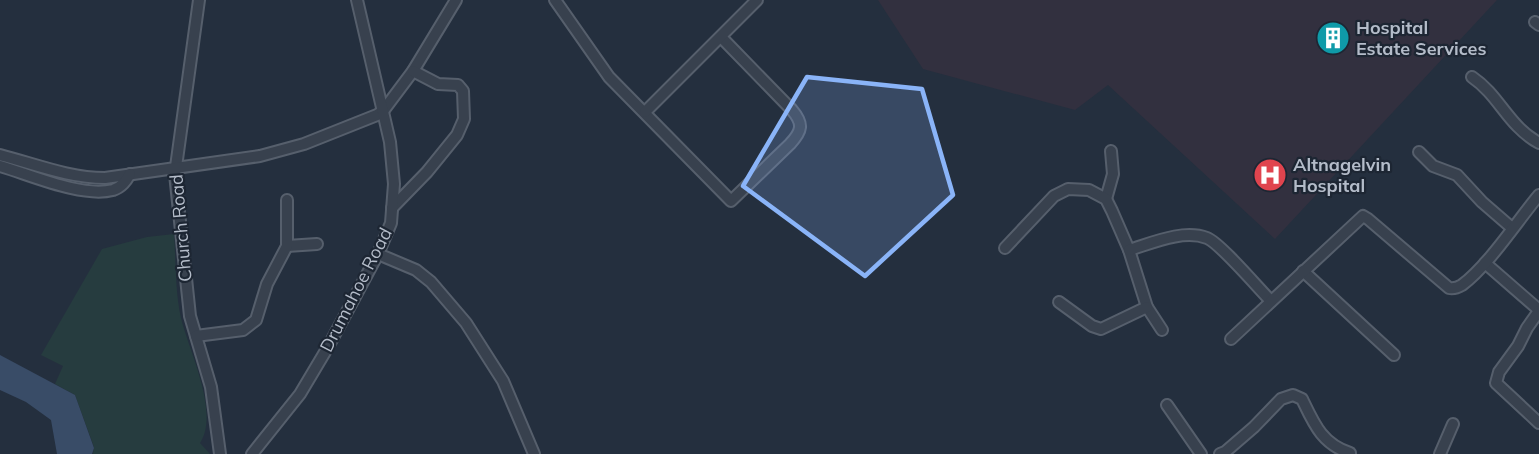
<svg xmlns="http://www.w3.org/2000/svg" width="1539" height="454" font-family="Mulish,sans-serif">
  <style>
    .medical { fill: #32303f }
    .green { fill: #263c3f }
    .water { fill: #394c67 }
    .lines { fill: none; stroke-linecap: round; stroke-linejoin: round }
    .minor-casing { stroke: #565f6c; stroke-width: 14 }
    .minor { stroke: #38414e; stroke-width: 10 }
    .marked { fill: #8ab4f8; fill-opacity: 0.2; stroke: #8ab4f8; stroke-width: 4.5; stroke-linejoin: round }
    .labels { text-anchor: middle; stroke-width: 4.5; stroke-linejoin: round; paint-order: stroke }
    .poi-label { font-size: 18px; font-weight: bold; fill: #b4bcc9; stroke: #1d2633; text-anchor: start }
    .street-label { font-size: 18px; fill: #b4bcc9; stroke: #1d2633 }
  </style>
  <rect width="100%" height="100%" fill="#242f3e"/>
  <polygon class="medical" points="878,0 1497,0 1275,239 1108,85 1075,110 923,69"/>
  <path class="green" d="M174,234C176,261 175,291 181,318C189,351 220,413 200,443L210,454H93L94,447L75,395L55,384L63,366L41,355L102,249L147,237Z"/>
  <polygon class="water" points="0,355 75,395 94,448 92,454 57,454 51,420 26,402 0,390"/>
  <g class="lines">
    <g class="minor-casing">
      <g id="minor">
        <polyline points="199,0 175,174 190,316 211,387 220,454"/>
        <path d="M555,0L609,77L731,201L790,144C802,131 804,124 792,110L721,37"/>
        <polyline points="1535,22 1539,25"/>
        <path d="M1472,77C1500,96 1507,125 1539,143"/>
        <polyline points="645,112 757,0"/>
        <polyline points="1419,152 1433,166 1457,175 1482,202 1512,228"/>
        <path d="M0,155C35,164 69,178 105,178L260,156L304,144L377,115L383,111L413,71L456,0"/>
        <path d="M0,166C31,175 82,198 113,190C122,187 126,181 130,174"/>
        <polyline points="1106,199 1113,174 1111,151"/>
        <polyline points="392,208 427,172 457,135 464,119 463,91 458,85 438,84 413,71"/>
        <polyline points="287,246 317,244"/>
        <polyline points="1005,248 1054,196 1068,189 1089,190 1106,199 1112,211 1129,250 1147,307 1162,330"/>
        <path d="M1129,250C1152,243 1183,229 1207,238C1220,243 1259,289 1271,301"/>
        <polyline points="378,254 416,270 431,282 466,323 503,381 534,454"/>
        <polyline points="1485,263 1539,310"/>
        <polyline points="1303,271 1394,355"/>
        <polyline points="1059,302 1092,326 1101,329 1147,307"/>
        <polyline points="1539,311 1527,328 1518,346 1499,372 1496,383 1539,423"/>
        <polyline points="196,336 243,330 256,320 267,284 287,246 287,200"/>
        <path d="M1231,339L1363,216L1368,219L1449,288C1454,289 1457,288 1462,285C1488,266 1518,220 1539,195"/>
        <polyline points="1167,405 1201,454"/>
        <polyline points="252,454 300,394 328,347 378,254 391,223 394,184 390,142 357,0"/>
        <path d="M1220,454L1225,452L1254,427L1281,399L1293,395L1302,399C1314,424 1322,444 1350,453"/>
        <polyline points="1440,454 1453,424"/>
      </g>
    </g>
    <use href="#minor" class="minor"/>
  </g>
  <path class="marked" d="M807,77L922,89L953,195L865,276L743,186Z"/>
  <defs>
    <g id="building-disc" transform="scale(1.725)"><circle r="9.5" fill="#0f9aa8" stroke="#1d2633"/><path d="M-4-6H4V6H1V3H-1V6H-4ZM-2.5-4.3h1.7v1.8h-1.7ZM.8-4.3h1.7v1.8H.8ZM-2.5-1h1.7V.8h-1.7ZM.8-1h1.7V.8H.8Z" fill="#fff"/></g>
    <g id="hospital-disc" transform="scale(1.725)"><circle r="9.5" fill="#e0444e" stroke="#1d2633"/><path d="M-5-5h3v3.5h4V-5h3V5h-3V1.5h-4V5h-3Z" fill="#fff"/></g>
  </defs>
  <g fill-rule="evenodd">
    <use href="#building-disc" x="1333" y="38"/>
    <use href="#hospital-disc" x="1270" y="175"/>
  </g>
  <g class="labels">
    <g class="poi-label">
      <text x="1356" y="34">Hospital<tspan x="1356" dy="21">Estate Services</tspan></text>
      <text x="1293" y="171">Altnagelvin<tspan x="1293" dy="21">Hospital</tspan></text>
    </g>
    <g class="street-label">
      <text transform="translate(181 228) rotate(-95)" y="6">Church Road</text>
      <text transform="translate(356 290) rotate(-63)" y="6">Drumahoe Road</text>
    </g>
  </g>
</svg>
